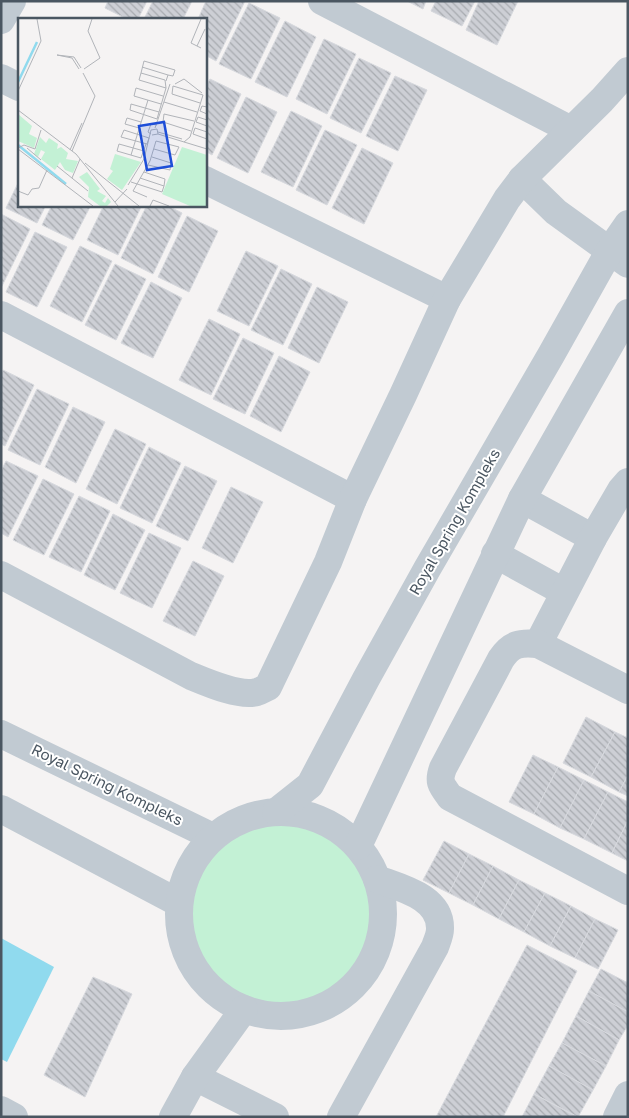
<svg xmlns="http://www.w3.org/2000/svg" width="629" height="1118" font-family="'Golos Text',sans-serif">
  <style>
    .park { fill: #c3f1d5 }
    .water { fill: #90daee }
    .building { fill: url(#building-back-hatch); stroke: #d7d9de }
    .lines { fill: none; stroke-linecap: round; stroke-linejoin: round }
    .street { stroke: #c1cad2; stroke-width: 28 }
    .labels { text-anchor: middle; stroke-width: 4; stroke-linejoin: round; paint-order: stroke }
    .street-label { font-size: 15px; fill: #4a5661; stroke: #fff }
    .inset-river { fill: none; stroke: #90daee; stroke-width: 2.5 }
    .inset-road { fill: none; stroke: #b1b4b9; stroke-width: 1 }
    .view { fill: #1d4ed8; fill-opacity: 0.15; stroke: #1d4ed8; stroke-width: 2.5 }
    .inset-edge { fill: none; stroke: #4a5661; stroke-width: 2.5 }
  </style>
  <defs>
    <pattern id="building-back-hatch" width="6" height="6" patternUnits="userSpaceOnUse" patternTransform="scale(1.25)"><rect width="6" height="6" fill="#cdcfd5"/><path d="M-1 5l2 2M0 0l6 6M5-1l2 2" fill="none" stroke="#a8abb0"/></pattern>
  </defs>
  <rect width="100%" height="100%" fill="#f5f3f3"/>
  <circle class="park" cx="281" cy="916" r="92"/>
  <polygon class="water" points="1,938 54,967 7,1062 1,1059"/>
  <g class="building">
    <polygon points="108,1 147,1 138,19 127,19 105,8"/>
    <polygon points="153,1 192,1 183,19 144,19"/>
    <polygon points="206,1 245,1 216,61 205,55 205,19 198,19"/>
    <polygon points="407,1 426,1 423,9"/>
    <polygon points="436,1 475,1 462,26 431,11"/>
    <polygon points="479,1 518,1 497,45 466,30"/>
    <polygon points="249,3 280,18 251,79 219,64"/>
    <polygon points="285,21 316,37 287,97 255,82"/>
    <polygon points="324,39 356,54 327,114 296,99"/>
    <polygon points="359,58 391,73 361,133 330,118"/>
    <polygon points="395,76 427,90 398,151 366,136"/>
    <polygon points="210,79 241,94 212,155 205,151 205,88"/>
    <polygon points="246,97 277,112 248,173 217,158"/>
    <polygon points="291,111 322,126 293,187 261,172"/>
    <polygon points="325,130 357,145 327,205 296,190"/>
    <polygon points="362,148 393,163 364,224 332,208"/>
    <polygon points="19,181 19,205 46,205 37,223 6,208"/>
    <polygon points="52,205 91,205 73,240 42,225"/>
    <polygon points="104,205 142,205 118,255 87,240"/>
    <polygon points="147,205 166,205 182,213 153,274 121,258"/>
    <polygon points="1,214 30,229 1,288"/>
    <polygon points="187,216 218,231 189,292 158,277"/>
    <polygon points="35,232 67,247 37,307 6,292"/>
    <polygon points="80,246 112,261 82,322 50,306"/>
    <polygon points="246,251 278,266 249,326 217,311"/>
    <polygon points="115,264 146,279 116,340 85,325"/>
    <polygon points="281,269 312,284 283,345 251,330"/>
    <polygon points="151,282 182,298 153,358 121,343"/>
    <polygon points="317,287 348,302 319,363 288,348"/>
    <polygon points="209,319 240,334 211,395 179,380"/>
    <polygon points="243,338 274,353 245,414 213,399"/>
    <polygon points="279,356 310,372 281,432 250,416"/>
    <polygon points="3,370 34,385 5,446 1,444 1,374"/>
    <polygon points="37,389 69,404 40,465 8,450"/>
    <polygon points="73,407 105,422 76,483 45,467"/>
    <polygon points="115,429 146,444 117,504 86,489"/>
    <polygon points="149,447 181,463 152,523 120,508"/>
    <polygon points="6,461 38,476 8,537 1,533 1,471"/>
    <polygon points="185,466 217,481 188,541 156,526"/>
    <polygon points="43,479 74,494 44,555 13,540"/>
    <polygon points="231,487 263,502 233,563 202,548"/>
    <polygon points="79,496 110,511 81,572 49,557"/>
    <polygon points="113,514 145,530 115,590 84,575"/>
    <polygon points="149,533 181,548 152,608 120,593"/>
    <polygon points="193,561 224,576 195,636 163,621"/>
    <polygon points="586,717 615,732 591,777 563,763"/>
    <polygon points="615,732 628,738 628,775 619,792 591,777"/>
    <polygon points="533,755 558,767 534,814 509,802"/>
    <polygon points="558,767 584,780 560,828 534,814"/>
    <polygon points="628,775 628,796 619,792"/>
    <polygon points="584,780 608,792 584,839 560,828"/>
    <polygon points="608,792 628,802 628,820 612,853 584,839"/>
    <polygon points="628,820 628,861 612,853"/>
    <polygon points="444,841 469,854 449,893 423,880"/>
    <polygon points="469,854 493,866 473,905 449,893"/>
    <polygon points="493,866 519,880 499,919 473,905"/>
    <polygon points="519,880 545,893 524,932 499,919"/>
    <polygon points="545,893 571,906 550,946 524,932"/>
    <polygon points="571,906 595,919 575,958 550,946"/>
    <polygon points="595,919 618,930 598,969 575,958"/>
    <polygon points="527,945 577,971 503,1117 436,1117"/>
    <polygon points="601,969 628,983 628,1012 589,991"/>
    <polygon points="93,977 132,994 85,1097 44,1075"/>
    <polygon points="589,991 628,1012 628,1025 619,1040 576,1016"/>
    <polygon points="576,1016 619,1040 606,1066 562,1043"/>
    <polygon points="562,1043 606,1066 593,1090 549,1066"/>
    <polygon points="549,1066 593,1090 578,1117 534,1094"/>
    <polygon points="534,1094 577,1117 522,1117"/>
  </g>
  <g class="lines">
    <g class="street">
      <polyline points="322,1 571,130"/>
      <polyline points="1,20 12,1"/>
      <polyline points="1,78 19,87"/>
      <polyline points="522,179 556,212 628,264"/>
      <polyline points="205,180 447,299"/>
      <polyline points="1,315 353,499"/>
      <polyline points="522,499 593,538"/>
      <polyline points="495,554 564,592"/>
      <path d="M1,575L191,676C208,683 240,697 257,692C261,691 265,688 268,687L328,562L353,499L403,395L447,299L507,199L522,179L602,100L628,71"/>
      <polyline points="538,644 593,538 621,490 628,482"/>
      <path d="M628,690L538,644C520,642 511,644 501,659L443,768C438,782 441,785 450,797L628,891"/>
      <polyline points="1,734 213,837"/>
      <polyline points="1,809 179,903"/>
      <circle cx="281" cy="914" r="102"/>
      <polyline points="276,812 310,785 366,679 427,569 551,355 610,250 628,224"/>
      <polyline points="358,846 522,499 628,313"/>
      <polyline points="195,1077 275,1117"/>
      <polyline points="1,1110 14,1117"/>
      <polyline points="173,1117 195,1077 244,1009"/>
      <path d="M341,1117L435,947C437,941 440,935 440,929C441,897 401,888 377,879"/>
      <polyline points="617,1117 628,1095"/>
    </g>
  </g>
  <g class="labels">
    <g class="street-label">
      <text transform="translate(455 522) rotate(-60)" y="5">Royal Spring Kompleks</text>
      <text transform="translate(107 785) rotate(26)" y="5">Royal Spring Kompleks</text>
    </g>
  </g>
  <g transform="translate(18 18)">
    <rect width="189" height="189" fill="#f5f3f3"/>
    <path d="M0,96L14,108L11,116L19,120L16,130L0,123ZM22,119L28,125L31,120L40,126L39,131L43,129L50,135L48,141L60,143L55,155L47,152L42,144L37,152L23,141L27,134L23,132L20,139L16,136ZM97,136L123,144L104,172L89,161L95,153L92,151ZM69,154L82,171L79,173L88,178L84,183L87,185L90,180L93,184L89,188H82L70,179L71,169L61,159Z" fill="#c3f1d5"/>
    <path d="M164,129L189,137V188H172L144,176Z" fill="#c3f1d5"/>
    <path class="inset-river" d="M0,64L19,24M0,127L48,166"/>
    <path class="inset-road" d="M179,28L173,25L183,1M183,30L179,28L187,11M124,49L150,57L148,63M61,51L54,40L39,37L56,39L63,50M66,51L82,40L70,13L74,1M123,55L126,43L157,52L155,58L150,57M157,66L166,61L184,75M0,73L23,23L19,1M146,84L179,94M143,86L116,78L118,70L145,78M189,89L184,88L182,93L189,96M0,92L58,136L100,188M141,94L113,86L112,92L139,101L148,70L147,62L123,55L121,62L148,70M189,102L180,99L178,104L189,108M121,110L107,106L109,100L123,104M137,110L152,66M106,112L131,120L129,126L103,119ZM173,113L145,104L146,96L176,103M140,114L164,121M189,114L177,110L175,116L189,121M133,116L130,114L133,106L139,107M140,116L189,131M166,124L172,119L185,77L155,68L154,76L182,85M0,130L6,127L17,131L23,112M9,130L23,142M0,131L75,188M52,132L64,105M54,133L77,78L65,55M126,133L101,126L99,133L123,140L128,126M113,137L130,82M67,145L121,188M130,147L152,152L153,145L134,139M39,148L70,173M126,154L147,161L146,168M54,160L62,141M113,164L144,174L146,168L122,160M110,167L126,141L133,112L139,111L140,116L134,117M0,173L10,177L14,171L21,170L29,152M129,179L115,173L132,143L138,123L161,129L157,137L136,131M97,184L109,171M132,188L135,182L151,188"/>
    <path class="view" d="M146,104L154,148L129,152L121,108Z"/>
    <rect width="189" height="189" class="inset-edge"/>
  </g>
  <rect width="629" height="1118" fill="none" stroke="#4a5661" stroke-width="5"/>
</svg>
